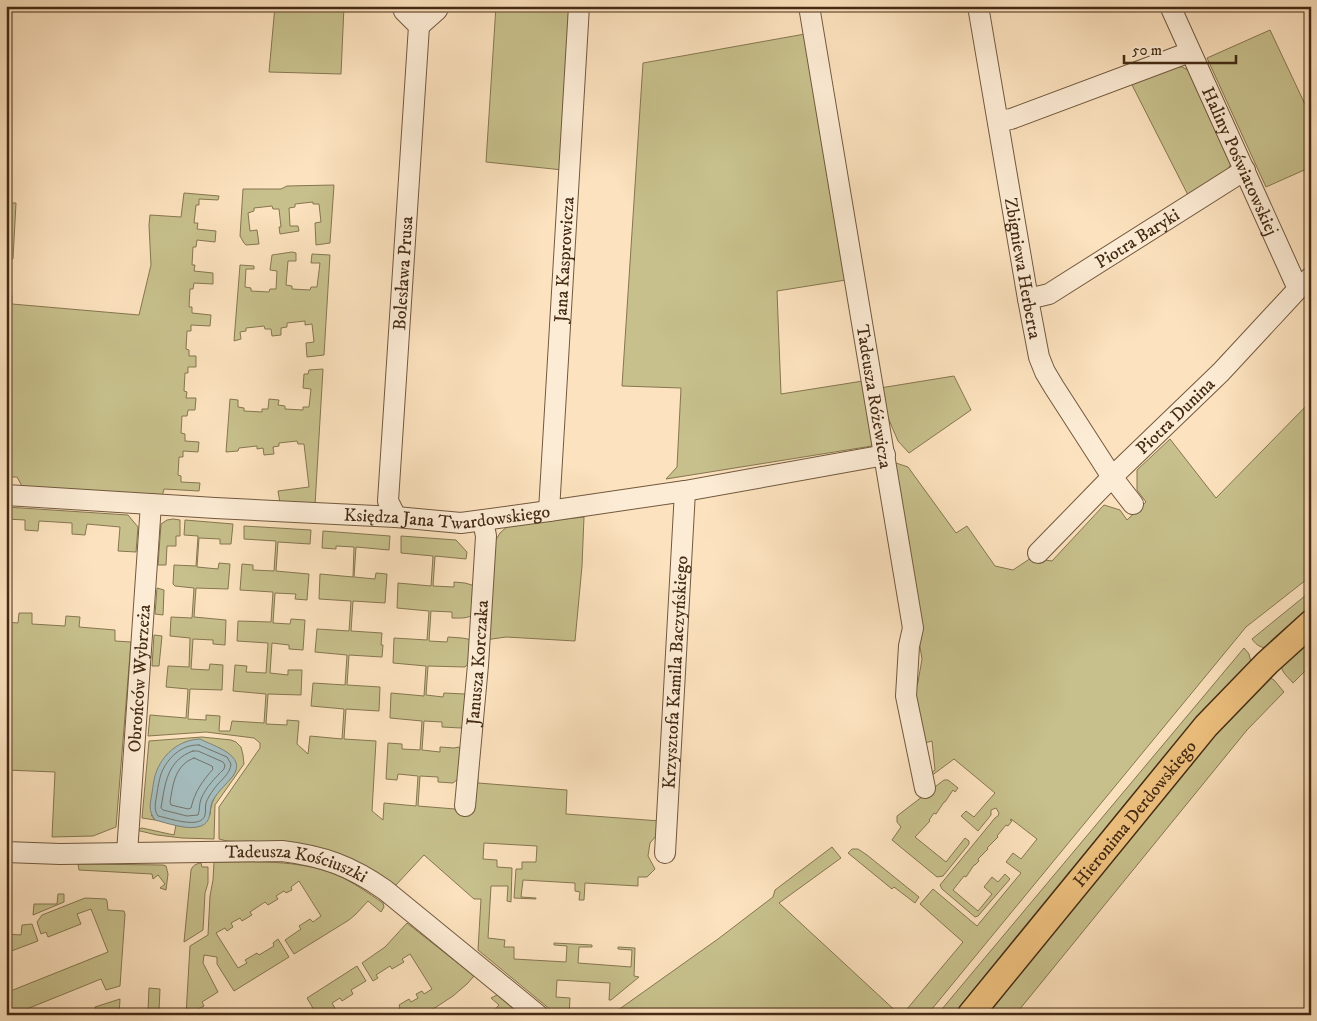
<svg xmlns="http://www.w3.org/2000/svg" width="1317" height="1021" font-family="'IM FELL DW Pica',serif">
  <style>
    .green { fill: #c7c08c; stroke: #867650 }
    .water { fill: #a4bbbc; stroke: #7e8179 }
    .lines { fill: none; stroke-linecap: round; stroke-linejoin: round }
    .shore { stroke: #747368; stroke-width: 1 }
    .minor-casing { stroke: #72593e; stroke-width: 22 }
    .major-casing { stroke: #442b14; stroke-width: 28 }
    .minor { stroke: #fdecd5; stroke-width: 20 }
    .major { stroke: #eec17f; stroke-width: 25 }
    .labels { text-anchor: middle; stroke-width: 4; stroke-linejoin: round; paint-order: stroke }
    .street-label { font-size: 18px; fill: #442b14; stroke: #fdecd5 }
  </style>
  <rect width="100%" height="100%" fill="#fce2be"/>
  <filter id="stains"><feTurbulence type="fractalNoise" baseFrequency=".004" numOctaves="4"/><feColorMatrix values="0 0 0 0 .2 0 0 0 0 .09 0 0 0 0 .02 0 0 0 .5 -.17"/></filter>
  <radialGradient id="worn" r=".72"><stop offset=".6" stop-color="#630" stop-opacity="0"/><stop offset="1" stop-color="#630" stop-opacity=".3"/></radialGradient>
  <g class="green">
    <polygon points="275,6 344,6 341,74 269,72"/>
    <polygon points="496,6 573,6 563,170 486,162"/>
    <polygon points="1270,30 1311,117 1311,167 1266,187 1207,58"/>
    <polygon points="805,34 846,280 777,291 781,394 863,381 874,431 872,446 666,479 677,467 681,388 622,386 643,63"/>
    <polygon points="1169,65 1182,67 1194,73 1231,164 1224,175 1189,197 1130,81"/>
    <polygon points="334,185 330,243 316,245 315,223 321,222 319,204 313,204 313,202 295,204 295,207 289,208 290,226 298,226 299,231 280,234 279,227 281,227 279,209 273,209 272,206 254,208 254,211 248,213 250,231 257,230 259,244 246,245 244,243 240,236 243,189 281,189 287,186"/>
    <polygon points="184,193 219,196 218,200 199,199 199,205 196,205 194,223 198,223 197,229 216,231 215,242 197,240 196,247 193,247 192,265 195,265 194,271 213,273 213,284 194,283 193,289 190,289 189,307 192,307 192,313 211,315 210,326 191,325 191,331 187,331 186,349 189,350 189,356 196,356 196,367 188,367 188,373 185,373 184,391 187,392 186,398 196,398 195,410 188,410 187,416 182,416 181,433 185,434 185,441 199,442 198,452 183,451 183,457 179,457 178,475 181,476 181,482 200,483 199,491 164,489 162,497 23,488 17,477 6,477 6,294 12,295 12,304 139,315 151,265 149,225 150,215 181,217"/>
    <polygon points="6,203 16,203 13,259 6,258"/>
    <polygon points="292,252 296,253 296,261 288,261 286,285 292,286 292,289 310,290 311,287 317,287 320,263 311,263 312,254 330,255 324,355 307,357 306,343 314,342 312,324 305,325 305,321 287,323 287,327 281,328 281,335 272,336 271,329 265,329 264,326 246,328 246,331 240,332 241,339 234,341 240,265 254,266 254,269 246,269 245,287 251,288 251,291 269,292 270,289 276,289 277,271 270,270 272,255"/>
    <polygon points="323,369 315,505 280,503 278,491 309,487 304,444 298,444 297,441 279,443 279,446 273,447 274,454 264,455 263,448 257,449 257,446 239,448 238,451 226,452 230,399 238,400 238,407 244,408 244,411 262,412 262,409 268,409 269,399 279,400 278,405 285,406 285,409 303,410 303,407 309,407 311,389 303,388 304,374 308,374 309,370"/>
    <polygon points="954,376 971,410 909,453 898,441 886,413 880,388"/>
    <polygon points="1311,401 1311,576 1246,627 927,1015 902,1015 963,942 920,904 933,889 977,926 1021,873 1006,862 1013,853 1021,859 1037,839 1011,819 1010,820 1012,821 1008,826 1006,825 997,836 998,837 987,848 988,849 978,859 979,861 975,865 974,865 966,877 964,876 953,890 978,911 992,894 984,887 992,877 998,882 1005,874 1010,879 978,916 975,917 942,889 940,885 995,818 998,816 999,813 996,808 991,810 991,815 978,831 961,816 966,811 974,817 987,802 995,793 954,759 927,779 925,778 935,770 932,741 925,743 913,698 918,682 922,659 894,491 893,462 908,467 956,533 967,526 995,566 1013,570 1031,558 1052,561 1104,505 1120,510 1127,520 1146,502 1137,490 1137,470 1170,439 1216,498"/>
    <polygon points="6,507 128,515 138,527 136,552 118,551 120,527 87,524 85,535 72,534 72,523 39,521 38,531 25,530 25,520 6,519"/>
    <polygon points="584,517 582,566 575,641 506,637 485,640 494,543 500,533 509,525"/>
    <polygon points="173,519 180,520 180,536 176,536 176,546 167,546 166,565 158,565 161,524 167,520"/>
    <path d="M185,520L233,524L231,544H220V539L199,538L197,567L218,569L219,563L230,564L228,589L196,588L194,617L226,620L225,645L213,644V640L193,639L191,669L209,670L210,664L223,665L222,690L190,689L188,719L206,720V715L220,716L219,731H230L232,721L264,723L266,694L233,691L235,665L247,666L246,672L266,673L268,643L237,641L238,621L271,622L273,592L240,590L242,564L253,565V570L274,571L276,541L244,539V526L311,530L310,544L278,542L276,571L309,574L307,600L295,599L296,594L275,593L273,623L290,624L291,619L305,620L303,650L289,649V645L272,643L270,673L288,675V670H302L301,695L268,694L266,724L287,725V720L299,721L297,744L308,754L310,736L342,739L344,709L311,706L313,683L345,685L347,655L315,652L317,629L349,631L351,601L319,599L320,574L353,577L354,547L336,546V549L322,548L323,531L390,536L389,550L356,547L354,577L375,579L376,573L387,574L385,603L353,601L351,631L382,633L381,645H383L382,657L349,655L347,685L380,687L379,711L346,709L344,739L376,741L372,811L383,820L384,803L416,806L418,776L398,774L397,780L386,779L388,743L402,744V749L420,750L422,721L390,718L391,693L424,696L426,666L393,663L394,638L427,640L429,611L397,608L398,583L431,586L433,556L401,553V536L456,540L467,552L466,559L435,556L433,586L454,587V582L465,583L475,586V614C467,619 460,618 452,618V612L431,611L429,641L447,642L448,637L462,638L468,639L472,642C471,651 471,661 465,667L428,666L426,695L443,697L444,693L465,694L464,724L461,728L442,727V722L424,721L422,750L440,752V747L454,748L459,747L461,751L458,779L453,783L438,782V777L420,776L418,806L455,809L459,810L477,762L478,783L567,790L566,814L660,821L656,836L650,843L648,856L655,869L647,877H638V886L585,883L584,900H579L580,892L575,891V883L523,880L521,897L536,898V899L514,898L516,869H522V862H536L537,846L484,843L483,859L497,860V867L512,868L511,902L507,901L508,886H491L488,938L505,940L504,947H514V959L566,962L567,946L554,945V943L592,945V947H579L578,963L631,967L632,950L618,949V947L635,948L634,976L639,977L611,1000H609L610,983L557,980L556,997L570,998L569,1015H557L478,950L481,899H474L424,855L395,886L355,862L314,846L227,841L219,839V807L260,748V743L254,738L206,732L148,736L150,715L186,718L188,689L166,687L168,666L189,667L190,638L170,636L171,617L192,618L194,588L175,586L173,584L174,565L196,566L198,536L184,535Z"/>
    <polygon points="157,588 164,590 163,615 155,614"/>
    <path d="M1311,591V609L1270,647C1262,649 1257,646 1252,639Z"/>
    <polygon points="19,613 32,613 32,624 65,626 66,616 80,617 79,627 115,630 115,641 131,642 116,827 93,836 52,837 55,772 6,770 6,622 18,623"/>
    <path d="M1311,634V665L1293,683C1288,677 1281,672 1281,664Z"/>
    <polygon points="154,635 162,636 159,666 152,666"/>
    <polygon points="1244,648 1249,654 1251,662 1172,751 956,1015 937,1015"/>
    <polygon points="1269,677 1274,680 1284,692 1247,730 1015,1015 978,1015 1162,789"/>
    <path d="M202,737L231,740L236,742L241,747L243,755L244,764L215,805L214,839L182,838L157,835L136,830L142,828L174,835L176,825L186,827L210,815C211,796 221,788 234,775L151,815L155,820L142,818L149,741Z"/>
    <polygon points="944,780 948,780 958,788 955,792 953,790 945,802 944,802 936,814 934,813 929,820 930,821 915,837 946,862 965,838 969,841 969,844 943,876 937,877 892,840 901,827 897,822 897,816"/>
    <polygon points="832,847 841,858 779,903 900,1015 611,1015 718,939 773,897 775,890"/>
    <polygon points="852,849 858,849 867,855 919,897 915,903 894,887 892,889 848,853"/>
    <path d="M214,862C254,862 298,859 337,875C353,882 368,893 383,903L384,907L381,912L368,901L356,914L349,920L294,954L285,940L301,929L299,926L310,919L313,922L321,916L299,881L291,887L292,890L286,893L284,891L276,896L278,899L268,905L265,902L250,912L252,915L242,921L240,918L231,923L233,927L227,931L225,928L216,933L238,968L247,963L245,960L257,953L259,955L274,946L273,943L278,939L289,957L234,991L217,964V957L204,955L203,963L218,992L202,1002L204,1006L186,1015L190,946L208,935L210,896L213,880Z"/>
    <path d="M201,863L202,867H208V883L205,893L203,930L184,942L191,870C193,865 196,864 201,863Z"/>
    <polygon points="78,864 163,865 166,866 168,874 166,890 160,888 165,884 158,875 153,879 152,874 79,870"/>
    <polygon points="58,894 64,894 64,902 33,915 34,904 57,904"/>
    <polygon points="85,898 106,899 107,901 108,910 124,911 125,914 120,986 106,990 101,979 12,1015 6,1015 6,988 8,992 108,952 91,909 77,914 81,924 48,937 46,932 41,934 37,922 42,915"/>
    <polygon points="407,923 474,976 467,984 453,996 424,1015 390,1015 400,1008 399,1005 409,999 411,1002 418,998 416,994 422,991 424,994 432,989 410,954 402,959 404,962 392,969 390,966 376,975 378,978 373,981 362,963 385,947"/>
    <polygon points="32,924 38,941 6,953 6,934 21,935 22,925"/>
    <polygon points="357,966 366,981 351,990 353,994 342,1001 340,998 332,1003 339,1015 317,1015 307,998"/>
    <polygon points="149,988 160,989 159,1011 148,1011"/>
    <polygon points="497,995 521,1015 490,1015 499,1005 491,998"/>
    <polygon points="120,999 119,1015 98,1015 95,1007"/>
  </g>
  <path class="water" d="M200,739C213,746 248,755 233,776C226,785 218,791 213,800C208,810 213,821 201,826C189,831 167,823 155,820C148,810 150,805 152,793C153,786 154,777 157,770C165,752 180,740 200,739Z"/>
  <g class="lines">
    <g class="shore">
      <path d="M199,745L227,757L231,764C230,775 220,780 214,789C211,793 207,799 206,803C205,807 206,811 205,815C201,830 169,818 158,816C153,809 156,801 157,793C158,787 159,780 161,774C167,758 182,744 199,745Z"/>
      <path d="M193,751H198L223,762L225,765L224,769C215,778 206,787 201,799C199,804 200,810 198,815L187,816L163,810L161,808C165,784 167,760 193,751Z"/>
      <path d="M194,758L212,766L213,769C202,782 195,791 191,808L188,809L171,805L170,802C173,784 175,765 194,758Z"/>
    </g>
    <g class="minor-casing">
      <g id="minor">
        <path id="s1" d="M809,6L913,628L909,646L906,696L925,788"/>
        <path id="s2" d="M978,6L1028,299L1039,357L1045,372L1054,387L1112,477L1133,504"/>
        <path id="s3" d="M1170,6L1298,289"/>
        <polyline points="419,26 437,10 439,6"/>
        <polyline points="998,121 1011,119 1190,52"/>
        <path id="s4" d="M1028,299L1049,294L1245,170"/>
        <path id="s5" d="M6,495L215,508L396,517L461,523L549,511L685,491L885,455"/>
        <path id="s6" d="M549,511L579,6"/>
        <path id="s7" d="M396,517L388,501L419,26L404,11L402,6"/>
        <path id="s8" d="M1038,553L1112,477L1221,372L1298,289L1311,277"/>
        <path id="s9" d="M465,806L478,665L486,536L483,521"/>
        <path id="s10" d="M6,852L60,854L282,851C323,856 351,866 385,890L538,1015"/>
        <path id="s11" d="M127,853L151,504"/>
        <path id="s12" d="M665,853L685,491"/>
      </g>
    </g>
    <g class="major-casing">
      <g id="major">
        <path id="s13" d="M970,1015L1206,726L1267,663L1311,623"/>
      </g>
    </g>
    <use href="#minor" class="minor"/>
    <use href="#major" class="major"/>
  </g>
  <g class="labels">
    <g class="street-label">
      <text dy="6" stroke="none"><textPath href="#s3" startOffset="170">Haliny Poświatowskiej</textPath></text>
      <text dy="6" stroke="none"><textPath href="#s4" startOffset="126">Piotra Baryki</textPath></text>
      <text dy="6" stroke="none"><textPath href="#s6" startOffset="252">Jana Kasprowicza</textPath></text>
      <text dy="6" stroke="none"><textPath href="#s2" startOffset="266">Zbigniewa Herberta</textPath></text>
      <text dy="6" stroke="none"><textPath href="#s7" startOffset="246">Bolesława Prusa</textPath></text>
      <text dy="6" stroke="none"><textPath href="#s1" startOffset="396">Tadeusza Różewicza</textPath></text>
      <text dy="6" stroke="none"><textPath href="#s8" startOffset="194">Piotra Dunina</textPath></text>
      <text dy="6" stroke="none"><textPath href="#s5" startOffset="442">Księdza Jana Twardowskiego</textPath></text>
      <text dy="6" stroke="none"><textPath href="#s9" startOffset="144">Janusza Korczaka</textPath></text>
      <text dy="6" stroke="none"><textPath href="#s12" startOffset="181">Krzysztofa Kamila Baczyńskiego</textPath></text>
      <text dy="6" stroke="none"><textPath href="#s11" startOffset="175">Obrońców Wybrzeża</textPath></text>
      <text dy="6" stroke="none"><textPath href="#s13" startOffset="260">Hieronima Derdowskiego</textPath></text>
      <text dy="6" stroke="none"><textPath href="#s10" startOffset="292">Tadeusza Kościuszki</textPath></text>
    </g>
  </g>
  <rect width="1317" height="1021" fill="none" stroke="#fce2be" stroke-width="25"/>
  <rect x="8" y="8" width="1302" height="1006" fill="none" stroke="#442b14" stroke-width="2.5"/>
  <rect x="12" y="12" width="1292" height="996" fill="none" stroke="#442b14"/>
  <path d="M1124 55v8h112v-8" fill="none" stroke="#442b14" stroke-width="2.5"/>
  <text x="1132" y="55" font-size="15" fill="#442b14" stroke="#fdecd5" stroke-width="4" paint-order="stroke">50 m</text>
  <rect width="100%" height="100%" filter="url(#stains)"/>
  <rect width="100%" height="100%" fill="url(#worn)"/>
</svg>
